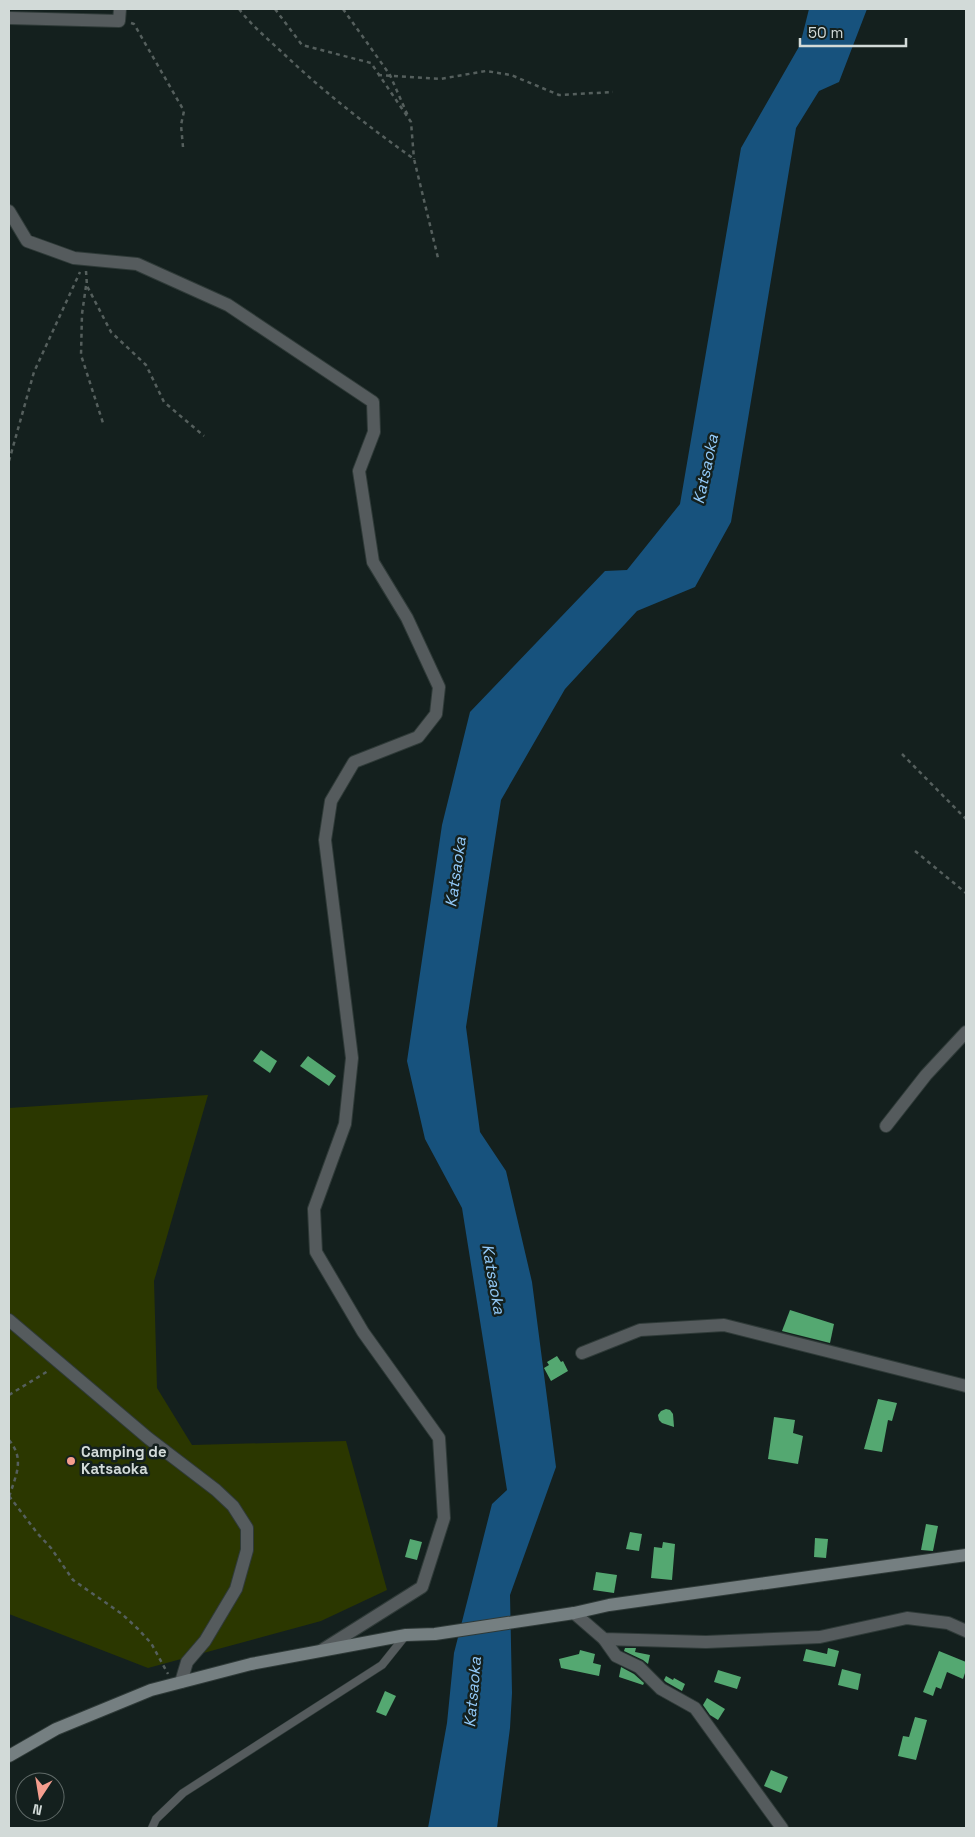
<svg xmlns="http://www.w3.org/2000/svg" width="975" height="1837" font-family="'Space Grotesk',sans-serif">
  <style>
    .green { fill: #2b3700 }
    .water { fill: #17527d }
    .building { fill: #54a871 }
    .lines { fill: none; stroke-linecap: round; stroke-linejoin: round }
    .lane-casing { stroke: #2f3a38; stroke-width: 9 }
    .street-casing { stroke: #2f3a38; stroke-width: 14 }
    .secondary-casing { stroke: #2f3a38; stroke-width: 14 }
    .path { stroke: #555f5d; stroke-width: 2.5; stroke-dasharray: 4 4; stroke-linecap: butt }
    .lane { stroke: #555b5d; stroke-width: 8 }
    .street { stroke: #555b5d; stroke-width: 12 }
    .secondary { stroke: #757f81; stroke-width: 12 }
    .poi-dot { fill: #f59d8e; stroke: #14201e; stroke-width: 2 }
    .labels { text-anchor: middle; stroke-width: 5; stroke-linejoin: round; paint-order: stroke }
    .poi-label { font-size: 15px; font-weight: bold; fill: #d2dad8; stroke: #14201e; text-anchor: start }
    .water-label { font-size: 16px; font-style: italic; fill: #94cbfa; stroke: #14201e }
  </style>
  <rect width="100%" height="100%" fill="#14201e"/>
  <polygon class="green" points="208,1095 154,1281 157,1388 192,1445 346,1441 387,1590 321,1621 148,1668 9,1614 9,1108"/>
  <polygon class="water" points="809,9 867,9 839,82 819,91 796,128 731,522 695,587 637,611 565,689 501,800 466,1027 480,1132 506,1171 532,1282 556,1467 510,1595 512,1693 510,1728 497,1828 428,1828 447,1723 454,1653 492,1504 507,1490 462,1208 425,1139 407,1061 442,825 470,712 605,571 627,570 680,504 741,148 800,45"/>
  <g class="building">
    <polygon points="261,1050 277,1061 270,1073 253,1061"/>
    <polygon points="308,1056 336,1076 329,1086 300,1066"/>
    <polygon points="790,1310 834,1324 830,1343 782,1331"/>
    <polygon points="557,1356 561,1362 563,1361 568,1371 551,1381 544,1368 549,1365 547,1362"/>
    <polygon points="878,1399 897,1403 892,1421 888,1420 882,1452 864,1449"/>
    <polygon points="666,1409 670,1410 673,1414 674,1427 662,1423 659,1420 658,1415 661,1411"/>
    <polygon points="774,1417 795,1420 793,1433 803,1436 798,1464 768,1459"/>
    <polygon points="926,1524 938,1526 933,1551 921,1550"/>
    <polygon points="630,1532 642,1534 639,1551 626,1549"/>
    <polygon points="815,1538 828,1539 826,1558 814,1557"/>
    <polygon points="410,1539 422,1542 417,1560 405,1557"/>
    <polygon points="663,1542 675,1544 672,1580 651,1578 654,1547 662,1548"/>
    <polygon points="596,1572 617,1575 614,1593 593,1590"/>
    <polygon points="625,1648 636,1648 635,1652 650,1655 648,1664 643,1660 624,1651"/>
    <polygon points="828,1648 839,1651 835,1667 803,1661 806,1649 827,1654"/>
    <polygon points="580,1650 595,1654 593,1663 601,1665 599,1676 561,1668 559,1659 579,1654"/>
    <polygon points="939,1651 966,1662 966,1670 963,1679 947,1672 941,1689 936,1687 933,1696 923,1692"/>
    <polygon points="621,1667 634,1674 644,1683 643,1685 619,1677"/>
    <polygon points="842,1669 861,1674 858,1690 838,1685"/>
    <polygon points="718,1670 741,1677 737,1689 714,1682"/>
    <polygon points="666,1676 673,1680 674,1678 685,1684 682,1691 666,1682 664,1680"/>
    <polygon points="385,1691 396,1696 386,1716 376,1712"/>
    <polygon points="707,1698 725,1709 718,1720 710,1715 703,1705"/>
    <polygon points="915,1717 927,1720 916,1760 898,1756 903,1736 909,1737"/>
    <polygon points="771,1770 788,1777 781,1793 764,1786"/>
  </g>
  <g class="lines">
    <g class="lane-casing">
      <polyline id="lane" points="152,1828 156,1819 183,1793 382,1665 406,1635"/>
    </g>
    <g class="street-casing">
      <g id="street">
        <polyline points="9,18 119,21 120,9"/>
        <polyline points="9,211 27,241 74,258 137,264 228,305 373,402 374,432 359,471 373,562 407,618 439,687 436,714 418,737 354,762 331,801 325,840 352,1058 345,1124 314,1209 316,1252 363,1332 439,1438 444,1518 422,1587 322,1650"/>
        <polyline points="886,1126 926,1075 966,1032"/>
        <polyline points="9,1320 148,1438 216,1490 233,1506 247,1528 247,1550 236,1589 205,1641 187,1662 181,1682"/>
        <polyline points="582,1353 640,1330 724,1325 966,1386"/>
        <polyline points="574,1613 604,1639 706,1642 820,1637 907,1618 948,1623 966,1631"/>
        <polyline points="604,1639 616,1656 639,1667 661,1689 695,1708 782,1828"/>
      </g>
    </g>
    <g class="secondary-casing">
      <polyline id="secondary" points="9,1756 56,1729 151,1690 251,1664 406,1635 435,1634 574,1613 609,1605 966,1555"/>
    </g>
    <g class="path">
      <path d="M239,9C252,26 269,40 285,55C325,93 369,127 414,159L438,258"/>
      <polyline points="275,9 302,45 371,63 411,122 414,159"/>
      <polyline points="343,9 390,75 408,116"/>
      <polyline points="131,23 134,24 184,111 181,125 183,147"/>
      <polyline points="378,75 440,79 486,71 511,75 559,95 613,92"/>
      <polyline points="86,271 87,286 111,332 146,365 164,402 204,436"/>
      <polyline points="86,286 82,314 81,355 103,423"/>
      <polyline points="9,461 34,372 80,272"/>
      <polyline points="902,754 966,819"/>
      <polyline points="915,851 966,893"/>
      <polyline points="9,1395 48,1371"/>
      <path d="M9,1440C25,1459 16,1475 9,1497"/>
      <polyline points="9,1496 38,1534 51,1548 73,1580 122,1614 138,1629 151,1643 168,1674"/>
    </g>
    <use href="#lane" class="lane"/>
    <use href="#street" class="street"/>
    <use href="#secondary" class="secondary"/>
  </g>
  <circle class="poi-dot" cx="71" cy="1461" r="5"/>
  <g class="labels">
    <g class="poi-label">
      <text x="81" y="1457">Camping de<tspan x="81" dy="17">Katsaoka</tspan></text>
    </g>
    <g class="water-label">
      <text transform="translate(705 469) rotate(-78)" y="6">Katsaoka</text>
      <text transform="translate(455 872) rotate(-82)" y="6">Katsaoka</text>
      <text transform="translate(494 1279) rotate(80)" y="6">Katsaoka</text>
      <text transform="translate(472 1692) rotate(-85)" y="6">Katsaoka</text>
    </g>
  </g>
  <rect width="975" height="1837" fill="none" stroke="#d2dad8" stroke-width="20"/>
  <g transform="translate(40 1797) rotate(192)"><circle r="24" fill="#14201e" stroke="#606a68"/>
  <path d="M0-4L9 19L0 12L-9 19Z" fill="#f59d8e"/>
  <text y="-8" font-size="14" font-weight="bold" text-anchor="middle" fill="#d2dad8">N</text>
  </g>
  <path d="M800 38v8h106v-8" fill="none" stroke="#d2dad8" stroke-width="2.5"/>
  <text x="808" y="38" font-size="15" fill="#d2dad8" stroke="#14201e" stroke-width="4" paint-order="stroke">50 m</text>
</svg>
